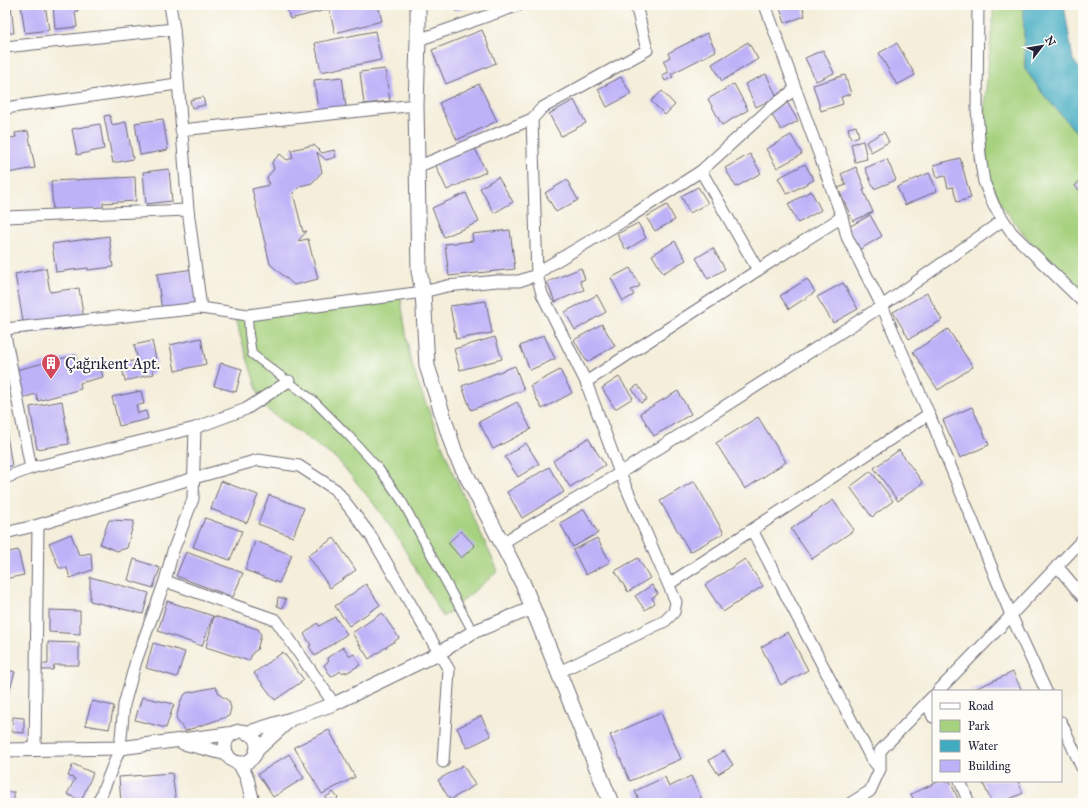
<svg xmlns="http://www.w3.org/2000/svg" width="1088" height="808" font-family="'IM FELL Great Primer',serif">
  <style>
    .green { fill: #a6d17e; stroke: #647a5c }
    .water { fill: #41aac1; stroke: #32667e }
    .building { fill: #bdb1f8 }
    .lines { fill: none; stroke-linecap: round; stroke-linejoin: round }
    .pedestrian-casing { stroke: #6c6973; stroke-width: 10 }
    .minor-casing { stroke: #6c6973; stroke-width: 13 }
    .tertiary-casing { stroke: #6c6973; stroke-width: 15 }
    .secondary-casing { stroke: #6c6973; stroke-width: 17 }
    .pedestrian { stroke: #fff; stroke-width: 8 }
    .minor { stroke: #fff; stroke-width: 11 }
    .tertiary { stroke: #fff; stroke-width: 13 }
    .secondary { stroke: #fff; stroke-width: 15 }
    .labels { text-anchor: middle; stroke-width: 4; stroke-linejoin: round; paint-order: stroke }
    .poi-label { font-size: 16px; fill: #22223b; stroke: #fdfcf7; text-anchor: start }
  </style>
  <rect width="100%" height="100%" fill="#fdfcf7"/>
  <filter id="ink" filterUnits="userSpaceOnUse"><feTurbulence type="fractalNoise" baseFrequency=".025" numOctaves="2"/><feDisplacementMap in="SourceGraphic" scale="8" xChannelSelector="R" yChannelSelector="G"/><feConvolveMatrix kernelMatrix="1 2 1 2 8 2 1 2 1" color-interpolation-filters="sRGB"/></filter>
  <filter id="wash" filterUnits="userSpaceOnUse"><feTurbulence type="fractalNoise" baseFrequency=".012" numOctaves="4" result="noise"/><feDisplacementMap in="SourceGraphic" scale="16" xChannelSelector="R" yChannelSelector="G"/><feGaussianBlur stdDeviation="0.9" result="paint"/><feColorMatrix in="noise" values="0 0 0 0 0 0 0 0 0 0 0 0 0 0 0 0 0 1.4 0 .05"/><feComposite in="paint" operator="in"/></filter>
  <g filter="url(#wash)">
    <rect width="100%" height="100%" fill="#f4eeda"/>
    <g class="green">
      <polygon points="994,5 1023,5 1025,69 1043,94 1083,140 1083,294 1040,254 1004,209 988,177 984,111"/>
      <polygon points="400,294 410,358 419,386 454,475 498,571 443,617 398,538 374,504 338,460 262,406 235,319"/>
    </g>
    <polygon class="water" points="1023,5 1064,5 1073,60 1083,73 1083,140 1043,94 1025,69"/>
    <g id="blocks">
      <g class="building">
        <polygon points="5,5 11,5 14,33 5,33"/>
        <polygon points="21,5 45,5 49,30 25,33"/>
        <polygon points="53,5 78,5 78,11 75,11 77,27 55,29"/>
        <polygon points="286,5 378,5 382,21 335,33 329,9 290,19"/>
        <polygon points="454,5 473,5 456,11"/>
        <polygon points="779,5 802,5 805,16 785,23"/>
        <polygon points="482,30 496,63 446,84 432,50"/>
        <polygon points="375,31 381,60 321,72 315,43"/>
        <polygon points="707,33 716,51 671,74 673,77 665,81 662,75 669,72 663,61 670,57 668,53"/>
        <polygon points="748,42 758,59 722,81 712,64"/>
        <polygon points="897,43 915,75 897,85 879,53"/>
        <polygon points="823,50 834,73 816,81 805,58"/>
        <polygon points="385,69 390,101 364,104 360,72"/>
        <polygon points="766,74 777,97 756,107 745,84"/>
        <polygon points="845,75 851,94 841,97 843,104 821,111 813,85"/>
        <polygon points="342,77 346,107 318,111 314,80"/>
        <polygon points="621,77 631,94 607,107 598,89"/>
        <polygon points="479,84 497,121 457,140 439,103"/>
        <polygon points="734,84 748,110 722,125 708,99"/>
        <polygon points="662,91 675,105 665,115 651,101"/>
        <polygon points="203,97 205,105 192,108 190,100"/>
        <polygon points="574,100 586,123 561,136 549,114"/>
        <polygon points="787,102 798,121 781,130 770,112"/>
        <polygon points="110,115 112,125 126,122 133,159 113,163 104,116"/>
        <polygon points="163,119 168,150 140,155 135,123"/>
        <polygon points="100,124 104,149 77,155 72,129"/>
        <polygon points="856,126 859,136 851,139 848,128"/>
        <polygon points="28,131 35,168 8,173 5,156 5,139 16,137 15,133"/>
        <polygon points="884,132 889,142 871,152 866,142"/>
        <polygon points="791,135 802,154 777,168 766,149"/>
        <polygon points="863,141 867,159 855,162 851,144"/>
        <polygon points="314,145 322,153 334,150 336,157 326,160 317,152 322,172 312,183 300,186 293,193 303,232 307,231 298,241 308,239 318,279 294,285 270,264 252,189 269,185 267,177 274,169 272,162 280,154 287,160 293,158 291,150"/>
        <polygon points="474,146 486,172 447,190 435,164"/>
        <polygon points="750,154 761,173 736,187 725,168"/>
        <polygon points="960,158 971,198 957,202 953,187 948,188 945,176 937,178 934,165"/>
        <polygon points="887,159 896,180 874,189 865,168"/>
        <polygon points="805,164 814,180 787,194 778,178"/>
        <polygon points="856,167 865,189 863,190 873,212 853,221 838,188 846,185 841,174"/>
        <polygon points="169,169 172,201 146,204 143,172"/>
        <polygon points="929,173 937,191 905,205 897,187"/>
        <polygon points="135,177 136,201 103,203 103,210 53,212 51,181"/>
        <polygon points="498,177 513,202 494,213 480,188"/>
        <polygon points="1083,177 1083,194 1075,186"/>
        <polygon points="567,180 578,200 556,212 545,193"/>
        <polygon points="698,187 708,203 690,213 681,196"/>
        <polygon points="811,191 821,210 798,223 788,204"/>
        <polygon points="466,193 479,222 444,237 432,208"/>
        <polygon points="667,205 675,220 655,231 646,217"/>
        <polygon points="870,215 882,236 859,250 847,228"/>
        <polygon points="638,223 646,238 626,250 617,234"/>
        <polygon points="510,230 515,269 449,276 445,244 473,241 472,234"/>
        <polygon points="109,236 113,267 88,270 88,268 56,272 52,244"/>
        <polygon points="675,241 686,260 663,273 652,255"/>
        <polygon points="713,248 725,269 708,279 696,258"/>
        <polygon points="46,268 50,292 79,288 85,326 55,331 55,328 25,333 15,274"/>
        <polygon points="581,268 585,279 580,281 584,290 555,302 547,282"/>
        <polygon points="630,268 640,286 631,290 634,295 623,301 611,278"/>
        <polygon points="194,269 199,305 162,311 157,274"/>
        <polygon points="807,279 815,292 789,309 780,296"/>
        <polygon points="843,283 858,309 833,323 817,297"/>
        <polygon points="927,293 942,320 909,339 893,312"/>
        <polygon points="597,295 606,312 575,330 565,312"/>
        <polygon points="486,301 492,333 456,339 450,306"/>
        <polygon points="602,324 615,346 587,362 574,340"/>
        <polygon points="948,329 973,367 938,390 913,352"/>
        <polygon points="544,335 555,359 530,370 520,346"/>
        <polygon points="495,337 502,359 460,370 454,349"/>
        <polygon points="201,338 206,364 175,371 170,345"/>
        <polygon points="152,341 157,363 152,364 154,374 125,381 121,363 138,360 134,345"/>
        <polygon points="76,355 78,365 99,360 103,377 80,383 81,389 38,401 36,394 15,400 8,372"/>
        <polygon points="221,363 242,369 236,392 214,386"/>
        <polygon points="515,366 524,390 471,410 462,386"/>
        <polygon points="560,370 572,393 542,409 530,386"/>
        <polygon points="619,377 633,398 615,409 602,388"/>
        <polygon points="638,385 647,399 641,403 632,389"/>
        <polygon points="141,391 144,404 136,405 138,413 146,411 148,419 119,426 112,397"/>
        <polygon points="678,391 691,414 654,436 640,413"/>
        <polygon points="62,401 69,444 37,449 30,407"/>
        <polygon points="517,402 531,429 493,449 479,422"/>
        <polygon points="972,407 989,445 960,458 943,420"/>
        <polygon points="5,409 9,426 5,427"/>
        <polygon points="758,417 786,462 745,489 716,443"/>
        <polygon points="7,435 12,466 5,467 5,436"/>
        <polygon points="588,438 605,465 570,487 553,461"/>
        <polygon points="526,443 539,464 518,477 505,457"/>
        <polygon points="899,450 923,483 898,501 874,468"/>
        <polygon points="549,467 564,492 522,518 507,492"/>
        <polygon points="871,471 893,501 872,517 850,487"/>
        <polygon points="221,481 258,495 247,523 211,509"/>
        <polygon points="694,481 724,533 690,552 660,501"/>
        <polygon points="269,495 304,508 293,537 258,524"/>
        <polygon points="833,500 854,530 812,559 791,529"/>
        <polygon points="584,509 598,533 573,547 560,523"/>
        <polygon points="205,518 242,531 230,560 193,547"/>
        <polygon points="109,520 134,521 127,548 117,551 100,544"/>
        <polygon points="461,531 475,546 461,558 448,543"/>
        <polygon points="71,534 79,555 91,553 92,570 70,578 67,568 59,568 49,543"/>
        <polygon points="334,538 356,570 330,588 308,555"/>
        <polygon points="597,538 610,562 586,575 573,550"/>
        <polygon points="255,541 292,555 279,583 245,570"/>
        <polygon points="18,550 24,575 5,579 5,553"/>
        <polygon points="186,552 243,573 233,597 176,576"/>
        <polygon points="638,558 650,578 628,592 615,571"/>
        <polygon points="134,559 160,568 153,588 128,580"/>
        <polygon points="745,559 763,586 723,612 705,585"/>
        <polygon points="90,577 149,593 143,614 90,601"/>
        <polygon points="366,584 380,605 349,626 335,606"/>
        <polygon points="652,585 658,594 652,598 655,603 645,610 635,596"/>
        <polygon points="278,597 286,599 283,608 277,606"/>
        <polygon points="167,601 213,616 202,646 158,631"/>
        <polygon points="49,610 80,611 80,634 49,632"/>
        <polygon points="382,613 399,638 369,659 352,633"/>
        <polygon points="214,616 258,629 261,635 257,650 253,652 249,661 206,647"/>
        <polygon points="335,617 347,634 315,656 309,646 311,645 304,634 317,623 319,626"/>
        <polygon points="788,632 808,670 781,685 761,647"/>
        <polygon points="48,642 79,643 79,665 54,665 53,670 42,670 42,664 48,664"/>
        <polygon points="153,643 185,652 177,677 146,668"/>
        <polygon points="343,647 350,656 354,654 360,665 346,673 345,671 343,673 341,671 331,677 324,665 329,661 327,658"/>
        <polygon points="283,652 304,680 275,700 254,673"/>
        <polygon points="5,669 15,672 9,692 5,691"/>
        <polygon points="1013,672 1022,691 970,691"/>
        <polygon points="216,687 220,695 229,701 231,708 229,716 185,731 176,719 181,700 186,693"/>
        <polygon points="142,697 174,704 166,728 135,720"/>
        <polygon points="92,701 114,706 109,729 85,725"/>
        <polygon points="661,713 681,759 630,781 610,735"/>
        <polygon points="481,716 491,736 467,748 457,728"/>
        <polygon points="13,717 24,718 24,733 12,732"/>
        <polygon points="329,730 355,777 322,794 294,747"/>
        <polygon points="724,751 733,765 718,774 709,760"/>
        <polygon points="289,754 304,778 273,797 258,774"/>
        <polygon points="73,764 93,773 81,801 67,794 75,779 68,776"/>
        <polygon points="463,765 475,785 450,800 438,780"/>
        <polygon points="172,773 176,803 121,803 119,777"/>
        <polygon points="691,776 702,800 696,803 640,803 635,791 665,777 669,787"/>
        <polygon points="940,781 950,781 960,803 915,803 911,794"/>
        <polygon points="982,781 1018,781 1023,793 1001,803 992,803"/>
        <rect x="5" y="792" width="9" height="11"/>
        <polygon points="333,792 338,798 332,803 329,803 325,798"/>
      </g>
    </g>
  </g>
  <g filter="url(#ink)">
    <use href="#blocks" fill-opacity="0" stroke="#6c6973" stroke-width="1"/>
    <g class="lines">
      <g class="pedestrian-casing">
        <polyline id="pedestrian" points="248,315 249,334 252,354 314,401 349,436 379,469 402,501 473,632"/>
      </g>
      <g class="minor-casing">
        <g id="minor">
          <polyline points="170,5 174,29 188,210 201,308"/>
          <polyline points="765,5 842,217 847,237 882,306 929,414 1011,615 1046,691"/>
          <polyline points="978,5 977,108 980,156 984,182 994,206 1012,233 1083,302"/>
          <polyline points="418,40 519,5"/>
          <polyline points="5,47 174,29"/>
          <polyline points="5,108 177,84"/>
          <polyline points="532,119 537,275 542,294 586,382 620,473 676,602 674,612 665,621 559,672"/>
          <polyline points="181,130 416,105"/>
          <polyline points="417,167 532,119 542,108 647,50 636,5"/>
          <polyline points="701,171 758,270"/>
          <polyline points="5,217 188,210"/>
          <polyline points="5,329 201,308 248,315 423,292 447,286 497,281 519,281 537,275 548,266 625,220 701,171 768,110 795,89"/>
          <polyline points="5,335 31,468"/>
          <polyline points="586,382 758,270 842,217"/>
          <polyline points="5,478 31,468 195,428 246,409 289,381"/>
          <polyline points="752,530 871,758 880,769"/>
          <polyline points="5,533 38,525 194,478 258,460 299,466 336,490 371,536 449,670 443,762"/>
          <polyline points="502,543 620,473 882,306 1003,220"/>
          <polyline points="1057,566 1083,597"/>
          <polyline points="165,581 276,620 334,704"/>
          <polyline points="669,584 929,414"/>
          <polyline points="938,691 1006,621 1011,615 1083,539"/>
          <polyline points="927,702 933,717"/>
          <polyline points="1061,722 1083,770"/>
          <polyline points="35,750 38,525"/>
          <polyline points="960,781 969,803"/>
          <polyline points="98,803 120,748 124,705 136,661 165,581 173,551 193,499 195,428"/>
          <polyline points="851,803 870,791 880,769 880,751 933,696"/>
        </g>
      </g>
      <g class="tertiary-casing">
        <g id="tertiary">
          <circle cx="241" cy="747" r="16"/>
          <polyline points="246,733 291,719 334,704 439,653 473,632 533,608"/>
          <polyline points="183,743 227,754"/>
          <polyline points="5,750 120,748 235,733"/>
          <polyline points="256,751 288,722"/>
          <polyline points="239,763 247,778 253,803"/>
        </g>
      </g>
      <g class="secondary-casing">
        <polyline id="secondary" points="418,5 418,40 416,105 419,271 423,292 427,366 455,453 523,584 611,803"/>
      </g>
      <use href="#pedestrian" class="pedestrian"/>
      <use href="#minor" class="minor"/>
      <use href="#tertiary" class="tertiary"/>
      <use href="#secondary" class="secondary"/>
    </g>
  </g>
  <defs>
    <g id="building-pin" transform="scale(1)"><path d="M0 17L-7.5 6A9.5 9.5 0 1 1 7.5 6Z" fill="#d1495b" stroke="#fdfcf7"/><path d="M-4-6H4V6H1V3H-1V6H-4ZM-2.5-4.3h1.7v1.8h-1.7ZM.8-4.3h1.7v1.8H.8ZM-2.5-1h1.7V.8h-1.7ZM.8-1h1.7V.8H.8Z" fill="#fff"/></g>
  </defs>
  <g fill-rule="evenodd">
    <use href="#building-pin" x="51" y="363"/>
  </g>
  <g class="labels">
    <g class="poi-label">
      <text x="65" y="369">Çağrıkent Apt.</text>
    </g>
  </g>
  <rect width="1088" height="808" fill="none" stroke="#fdfcf7" stroke-width="20"/>
  <rect x="932" y="690" width="130" height="92" fill="#fdfcf7" stroke="#a5a5ac"/>
  <rect x="940" y="703" width="20" height="6" fill="#ffffff" stroke="#a5a5ac"/>
  <text x="968" y="710" font-size="12" fill="#22223b">Road</text>
  <rect x="940" y="720" width="20" height="12" fill="#a6d17e" stroke="#a5a5ac"/>
  <text x="968" y="730" font-size="12" fill="#22223b">Park</text>
  <rect x="940" y="740" width="20" height="12" fill="#41aac1" stroke="#a5a5ac"/>
  <text x="968" y="750" font-size="12" fill="#22223b">Water</text>
  <rect x="940" y="760" width="20" height="12" fill="#bdb1f8" stroke="#a5a5ac"/>
  <text x="968" y="770" font-size="12" fill="#22223b">Building</text>
  <g transform="translate(1042 46) rotate(59)" stroke="#fdfcf7" stroke-width="3" paint-order="stroke">
  <path d="M0-3L7 15L0 10L-7 15Z" fill="#22223b"/>
  <text y="-6" font-size="11" font-weight="bold" text-anchor="middle" fill="#22223b">N</text>
  </g>
</svg>
